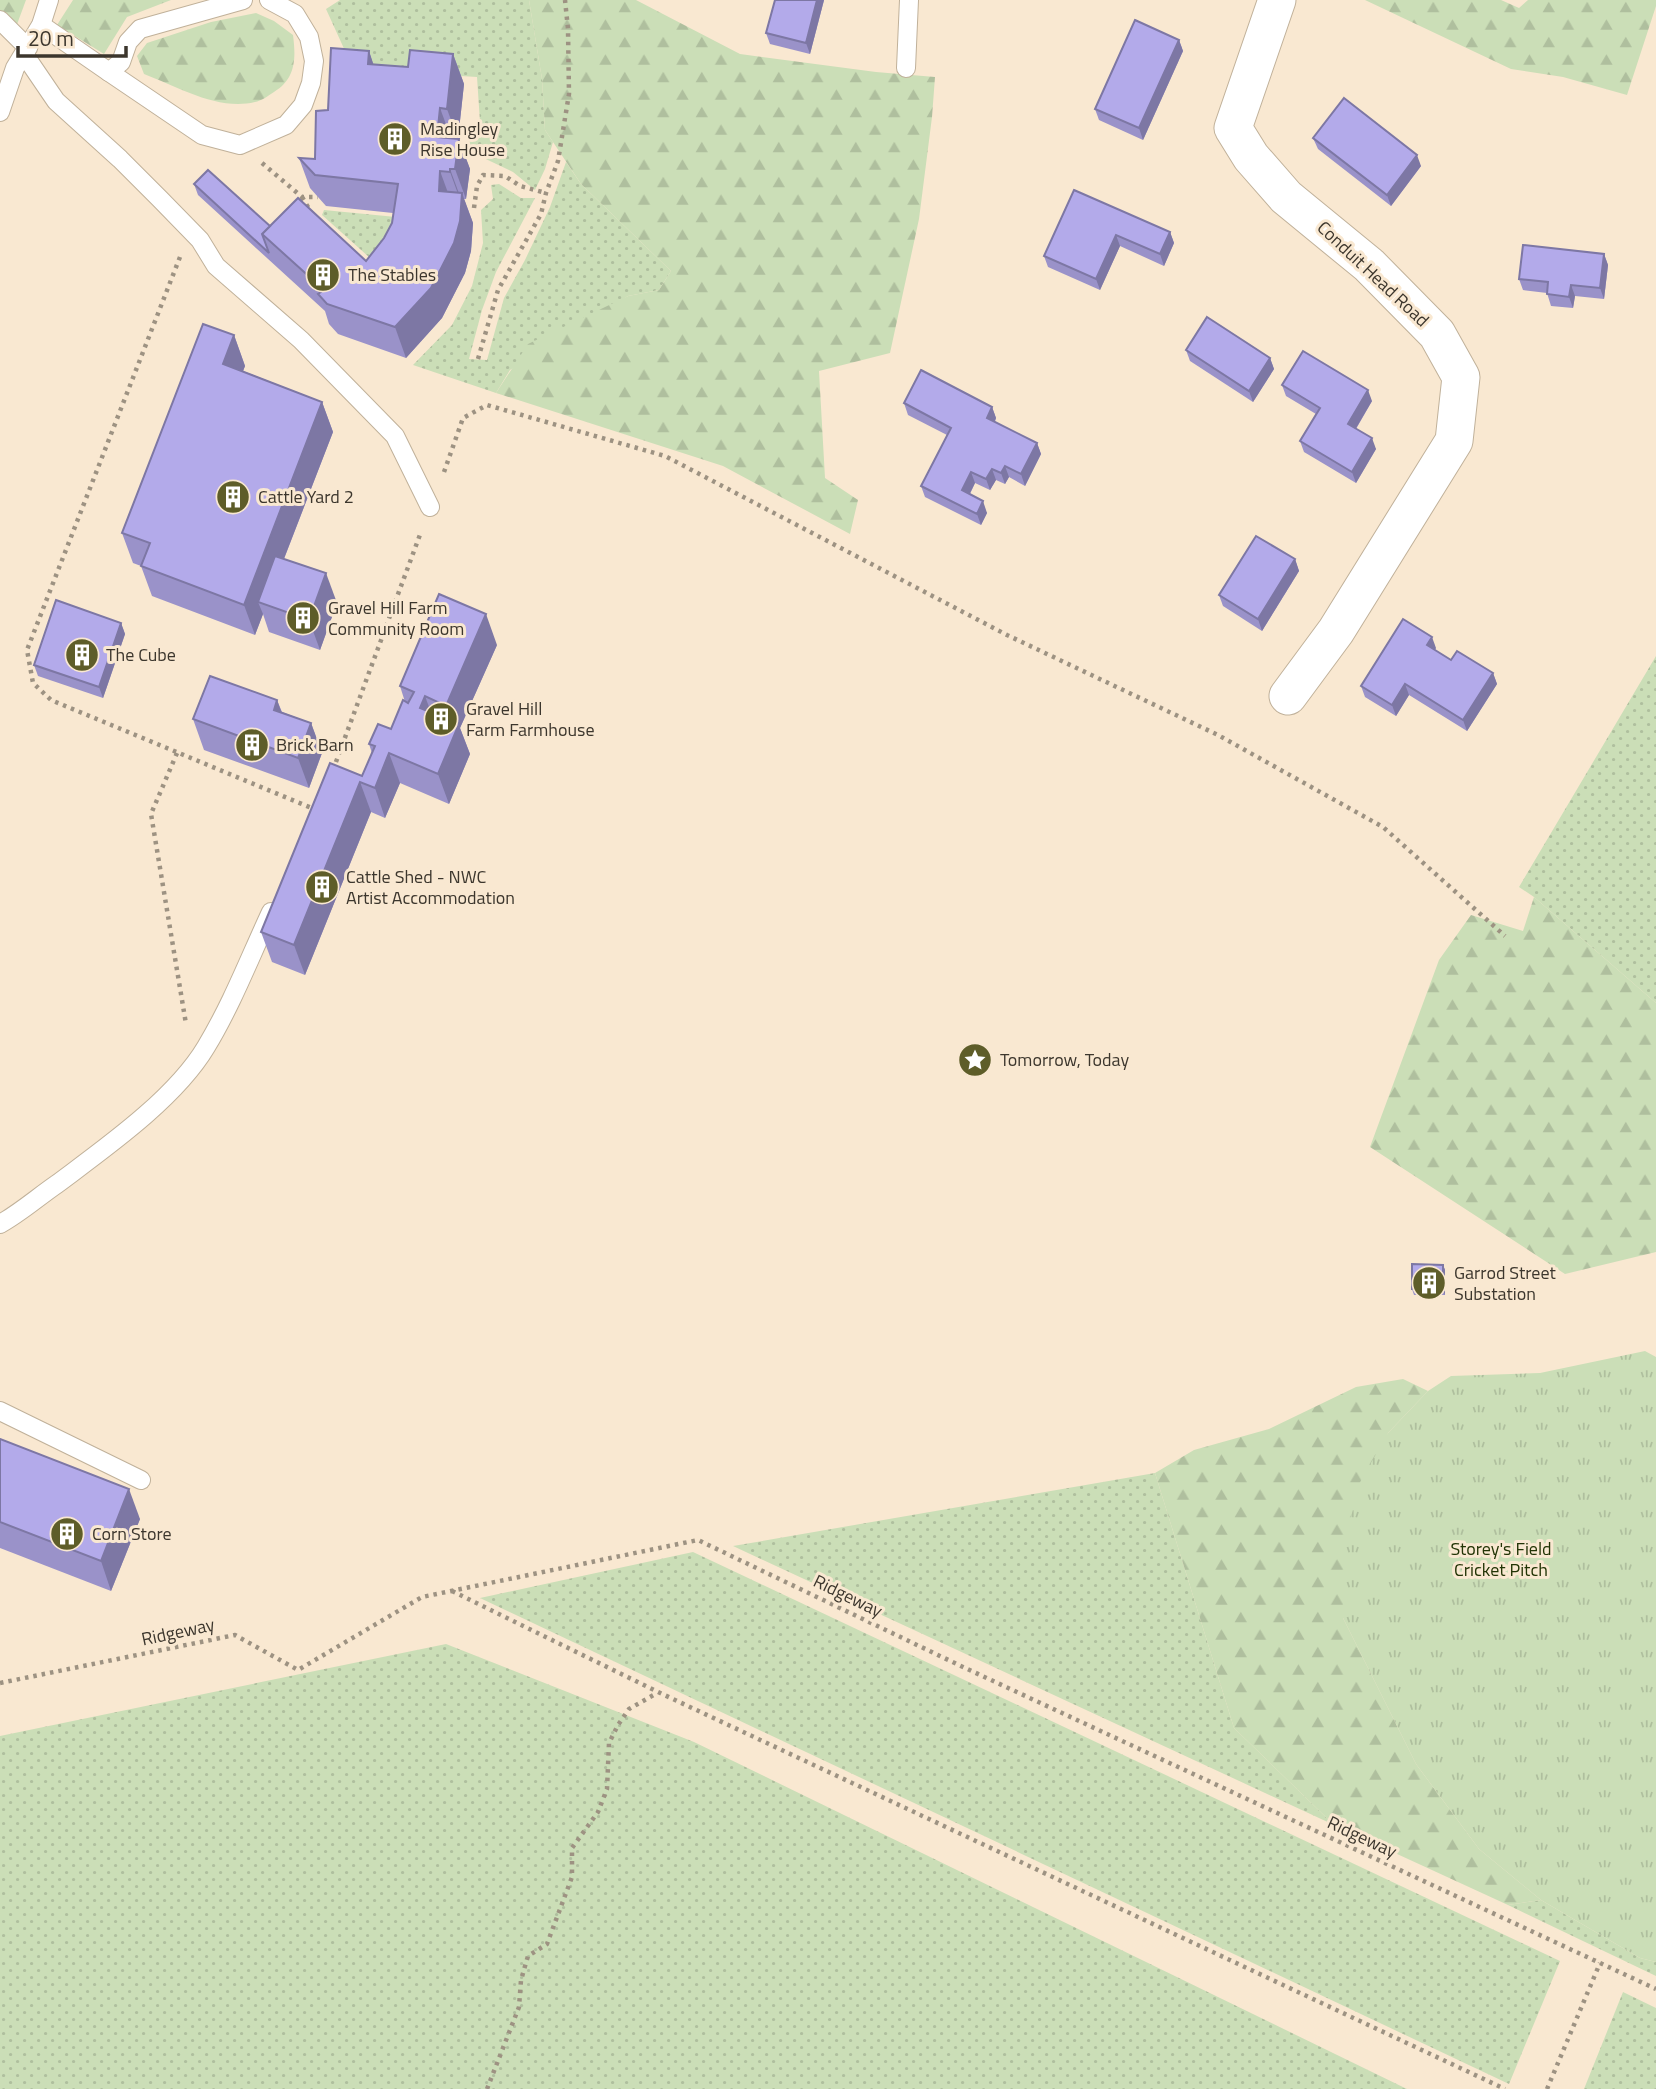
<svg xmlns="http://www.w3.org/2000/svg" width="1656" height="2089" font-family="'Titillium Web',sans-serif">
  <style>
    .grass { fill: url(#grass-dots) }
    .forest { fill: url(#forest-firs) }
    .park { fill: url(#park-tufts) }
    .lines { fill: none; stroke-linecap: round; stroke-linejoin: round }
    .service-casing { stroke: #c0b19a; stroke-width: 20 }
    .minor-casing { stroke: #c0b19a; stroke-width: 39 }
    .path { stroke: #9d9282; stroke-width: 4.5; stroke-dasharray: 3.5 5; stroke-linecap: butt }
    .service { stroke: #fff; stroke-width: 18 }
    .minor { stroke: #fff; stroke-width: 37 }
    .wall { fill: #9a92c9 }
    .shaded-wall { fill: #7d77a4 }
    .building { fill: #b3aaea; stroke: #7d77a4; stroke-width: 2 }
    .labels { text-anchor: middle; stroke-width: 6; stroke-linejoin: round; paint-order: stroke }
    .poi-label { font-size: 18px; fill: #3c362d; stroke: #f9e8d1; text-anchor: start }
    .street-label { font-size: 18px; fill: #3c362d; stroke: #f9e8d1 }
    .park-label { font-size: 18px; fill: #223405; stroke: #f9e8d1 }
  </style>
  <defs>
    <pattern id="grass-dots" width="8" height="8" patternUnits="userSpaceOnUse" patternTransform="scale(1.75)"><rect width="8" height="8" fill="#cbdeb7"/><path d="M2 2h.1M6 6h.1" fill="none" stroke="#afbf9e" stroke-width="1.8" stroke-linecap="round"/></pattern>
    <pattern id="forest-firs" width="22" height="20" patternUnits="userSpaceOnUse" patternTransform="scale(1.75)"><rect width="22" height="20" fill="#cbdeb7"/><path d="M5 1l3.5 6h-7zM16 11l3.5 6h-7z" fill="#afbf9e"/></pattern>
    <pattern id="park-tufts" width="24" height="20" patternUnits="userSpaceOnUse" patternTransform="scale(1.75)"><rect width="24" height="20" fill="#cbdeb7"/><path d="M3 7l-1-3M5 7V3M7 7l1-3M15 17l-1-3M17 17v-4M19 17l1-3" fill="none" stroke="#afbf9e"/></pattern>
  </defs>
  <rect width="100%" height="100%" fill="#f9e8d1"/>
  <g class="grass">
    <polygon points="340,0 529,0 542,79 545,130 553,142 545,169 535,190 513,172 471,152 467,135 480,122 477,77 348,69 346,53 326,9"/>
    <polygon points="566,162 581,184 671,271 659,290 628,296 510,370 496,393 413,365 452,325 472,286 483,243 481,210 493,199 491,185 499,184 521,198 535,198 496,272 482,310 469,359 487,360 504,298 525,260 550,207"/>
    <polygon points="324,210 396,217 379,266 322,215"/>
    <polygon points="1656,656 1656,1003 1534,897 1519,887"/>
    <polygon points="1155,1473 1234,1728 1334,1825 733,1546"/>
    <polygon points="693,1552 1560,1961 1509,2084 480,1598"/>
    <polygon points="446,1644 694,1742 1407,2089 0,2089 0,1736"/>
    <polygon points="1541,1900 1640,1958 1656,1962 1656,1976 1508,1905"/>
    <polygon points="1623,1992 1656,2008 1656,2089 1584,2089"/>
  </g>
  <g class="forest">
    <polygon points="0,0 26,0 16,27 0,23"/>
    <polygon points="73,0 171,0 127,17 104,54 57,25"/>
    <polygon points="529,0 636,0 740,54 876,72 935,77 932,117 919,219 890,353 819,371 825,478 858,500 850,534 723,466 496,393 528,344 628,296 659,290 671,271 581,184 545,130 542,79"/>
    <polygon points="1365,0 1501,0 1519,8 1528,0 1656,0 1656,6 1627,95 1563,77 1511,69"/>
    <path d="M256,13L274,21L293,35C296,58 296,79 274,92C268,96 261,101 255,102C218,111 178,87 144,74L137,56L147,43L211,22Z"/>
    <polygon points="1534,897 1656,1003 1656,1252 1565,1274 1370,1147 1439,960 1471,915 1523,931"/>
    <polygon points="1403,1379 1428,1391 1388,1433 1343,1618 1416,1764 1479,1849 1541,1900 1508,1905 1334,1825 1234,1728 1155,1473 1194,1450 1269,1429 1356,1387"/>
  </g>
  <polygon class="park" points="1645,1351 1656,1357 1656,1962 1640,1958 1541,1900 1479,1849 1416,1764 1343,1618 1344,1547 1359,1484 1388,1433 1428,1391 1451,1376 1540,1373"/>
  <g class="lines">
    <g class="service-casing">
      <g id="service">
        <polyline points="243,0 140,29 128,42 121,62 109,72 202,135 240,145 286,125 303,105 311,83 314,61 309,37 295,14 269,0"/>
        <polyline points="0,20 28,48"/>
        <polyline points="41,25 109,72"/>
        <polyline points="24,54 56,101 120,159 160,199 200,240 216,266 301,340 395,436 430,507"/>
        <polyline points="906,68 909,0"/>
        <polyline points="0,112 15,68 41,25 49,0"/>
        <path d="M0,1224C20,1213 38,1197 57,1184C105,1148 175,1099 206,1047C232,1004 250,957 271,912"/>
        <polyline points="0,1411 141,1480"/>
      </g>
    </g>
    <g class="minor-casing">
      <polyline id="minor" points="1277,0 1233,128 1251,157 1286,197 1369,265 1437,334 1461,377 1454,441 1336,631 1288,696"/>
    </g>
    <g class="path">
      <polyline points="262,163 302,197 318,197"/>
      <polyline points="302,197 311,212"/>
      <polyline points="474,208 477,186 483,175 505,176 520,186 546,193"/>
      <polyline points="180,257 27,650 33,683 51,700 314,809"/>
      <polyline points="478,359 498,290 541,214 546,193 558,161 569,94 568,29 565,0"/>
      <polyline points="444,472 463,418 487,405 665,456 1007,635 1218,735 1383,827 1505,936"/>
      <polyline points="177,753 151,814 186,1024"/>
      <polyline points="333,770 421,532"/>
      <polyline points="452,1591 658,1692 1505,2089"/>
      <polyline points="0,1683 235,1635 298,1670 422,1597 698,1540 963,1667 1656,1989"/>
      <polyline points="487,2089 519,2007 521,1980 528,1956 547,1944 572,1877 572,1848 598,1812 607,1789 609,1743 618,1725 629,1709 657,1693"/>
      <polyline points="1547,2089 1600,1963"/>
    </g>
    <use href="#service" class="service"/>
    <use href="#minor" class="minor"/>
  </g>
  <g class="wall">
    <polygon points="775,0 824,0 810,54 770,44 766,33"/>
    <polygon points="1179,40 1183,51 1143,140 1099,120 1095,109"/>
    <polygon points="369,51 373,64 408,67 453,54 464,84 458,139 470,169 466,199 464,199 473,223 471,251 465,273 442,318 406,358 338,334 329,324 325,311 198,195 194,184 270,226 366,261 384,238 392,223 393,213 326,206 310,188 299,158 315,159 328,110"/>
    <polygon points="1313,138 1421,166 1391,206 1318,149"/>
    <polygon points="1074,190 1170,232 1174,243 1164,266 1120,246 1100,290 1048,267 1044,256"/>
    <polygon points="1604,254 1608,265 1604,299 1575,296 1573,308 1551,306 1547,293 1523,290 1519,279"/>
    <polygon points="234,335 245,366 243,371 322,402 333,432 284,559 337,603 320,650 269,632 263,614 255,635 152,596 141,566 133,563 122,533"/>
    <polygon points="1186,350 1270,358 1274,369 1253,402 1190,361"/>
    <polygon points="1282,385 1372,401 1356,429 1376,449 1356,483 1304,452 1300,441 1316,414 1286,396"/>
    <polygon points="904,403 992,407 996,418 995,422 1037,443 1041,454 1025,486 1009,477 1005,484 996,480 990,490 975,483 970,494 987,513 981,525 925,497 921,486 947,435 908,415"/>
    <polygon points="1295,559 1299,571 1262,631 1223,606 1219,595"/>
    <polygon points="121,623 125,634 103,698 38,676 34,665"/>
    <polygon points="497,645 460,728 470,754 449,804 400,783 385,818 371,812 305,975 272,962 261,932 362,776 372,753 369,744 391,729 405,702 400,686"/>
    <polygon points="1436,648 1435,650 1451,660 1493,673 1497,684 1467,731 1409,695 1396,716 1365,697 1361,686"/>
    <polygon points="277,700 282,712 311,723 322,753 309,788 204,750 193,719"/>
    <polygon points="1443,1265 1445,1270 1445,1295 1414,1295 1412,1289"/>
    <polygon points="0,1439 140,1519 111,1591 0,1548"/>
  </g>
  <g class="shaded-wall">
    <polygon points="817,0 824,0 810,54 806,43"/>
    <polygon points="1179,40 1183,51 1143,140 1139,128"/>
    <polygon points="369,51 379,81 368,64"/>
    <polygon points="453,54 464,84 458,139 447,109"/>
    <polygon points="440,108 451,138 437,137"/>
    <polygon points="459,139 470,169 466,199 455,169"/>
    <polygon points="1417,155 1421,166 1391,206 1387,195"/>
    <polygon points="450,169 461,199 461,202 450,172"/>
    <polygon points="440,171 451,201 439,191"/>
    <polygon points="462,193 473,223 471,251 465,273 442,318 406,358 395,327"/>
    <polygon points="1170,232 1174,243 1164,266 1160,254"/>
    <polygon points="1116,235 1120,246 1100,290 1096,279"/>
    <polygon points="1604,254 1608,265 1604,299 1600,288"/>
    <polygon points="1571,285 1575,296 1573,308 1569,297"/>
    <polygon points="234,335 245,366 234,394 223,364"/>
    <polygon points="1270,358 1274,369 1253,402 1249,391"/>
    <polygon points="1368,390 1372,401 1352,435 1348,424"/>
    <polygon points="322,402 333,432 266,605 258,602 263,614 255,635 244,605"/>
    <polygon points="992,407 996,418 991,429 987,418"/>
    <polygon points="1372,438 1376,449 1356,483 1352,472"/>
    <polygon points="1037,443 1041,454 1025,486 1021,474"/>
    <polygon points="1005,466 1009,477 1005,484 1001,473"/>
    <polygon points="992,469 996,480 990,490 986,479"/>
    <polygon points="971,472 975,483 966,501 962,490"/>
    <polygon points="983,501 987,513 981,525 977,514"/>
    <polygon points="1295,559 1299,571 1262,631 1258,619"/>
    <polygon points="326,573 337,603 320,650 309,620"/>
    <polygon points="486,614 497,645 460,728 470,754 449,804 438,774 456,732 446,706"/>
    <polygon points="121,623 125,634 103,698 99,687"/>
    <polygon points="1432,637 1436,648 1431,656 1427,645"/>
    <polygon points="1493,673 1497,684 1467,731 1463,720"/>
    <polygon points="1405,684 1409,695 1396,716 1392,705"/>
    <polygon points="425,696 436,726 420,708"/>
    <polygon points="277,700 288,730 274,710"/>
    <polygon points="311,723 322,753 309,788 298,758"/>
    <polygon points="389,753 400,783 385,818 375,788"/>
    <polygon points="360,782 371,812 305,975 294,945"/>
    <polygon points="1443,1265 1445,1270 1445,1295 1443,1290"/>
    <polygon points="129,1489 140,1519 111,1591 101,1561"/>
  </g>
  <g class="building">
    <polygon points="775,0 817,0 806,43 766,33"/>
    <polygon points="1135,20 1179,40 1139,128 1095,109"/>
    <polygon points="331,48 369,51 368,64 408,67 410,50 453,54 447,109 440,108 437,137 459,139 455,169 450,169 450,172 440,171 439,191 462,193 460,221 454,243 431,288 395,327 327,304 318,294 324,290 262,234 298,198 366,261 384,238 392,223 398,184 315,175 299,158 315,159 316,111 328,110"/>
    <polygon points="1344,98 1417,155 1387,195 1313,138"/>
    <polygon points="208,170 270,226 262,234 269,253 194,184"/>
    <polygon points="1074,190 1170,232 1160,254 1116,235 1096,279 1044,256"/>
    <polygon points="1523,245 1604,254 1600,288 1571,285 1569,297 1547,294 1548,282 1519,279"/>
    <polygon points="1207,317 1270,358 1249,391 1186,350"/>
    <polygon points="203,324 234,335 223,364 322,402 244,605 141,566 150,543 122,533"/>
    <polygon points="1303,351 1368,390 1348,424 1372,438 1352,472 1300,441 1320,408 1282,385"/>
    <polygon points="921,370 992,407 987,418 1037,443 1021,474 1005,466 1001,473 992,469 986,479 971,472 962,490 983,501 977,514 921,486 951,428 904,403"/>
    <polygon points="1256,536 1295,559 1258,619 1219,595"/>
    <polygon points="275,556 326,573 309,620 258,602"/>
    <polygon points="439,594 486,614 446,706 425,696 420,708 459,724 438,774 389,753 375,788 360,782 294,945 261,932 330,763 362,776 375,746 369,744 378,724 391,729 403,700 408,703 414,692 400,686"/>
    <polygon points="56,600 121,623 99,687 34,665"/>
    <polygon points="1403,619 1432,637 1427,645 1451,660 1457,651 1493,673 1463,720 1405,684 1392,705 1361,686"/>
    <polygon points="210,676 277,700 274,710 311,723 298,758 193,719"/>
    <polygon points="1412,1264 1443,1265 1443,1290 1412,1289"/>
    <polygon points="0,1439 129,1489 101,1561 0,1522"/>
  </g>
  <defs>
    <g id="building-disc" transform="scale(1.75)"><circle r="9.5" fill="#5e5d29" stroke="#f9e8d1"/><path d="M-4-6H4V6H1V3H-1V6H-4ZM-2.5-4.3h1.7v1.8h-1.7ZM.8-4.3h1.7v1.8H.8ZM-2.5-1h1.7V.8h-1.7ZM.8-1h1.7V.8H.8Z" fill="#fff"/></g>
    <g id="sight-disc" transform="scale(1.75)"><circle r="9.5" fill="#5e5d29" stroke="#f9e8d1"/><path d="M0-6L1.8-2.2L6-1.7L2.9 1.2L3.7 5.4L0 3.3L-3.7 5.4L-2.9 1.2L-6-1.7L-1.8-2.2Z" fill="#fff"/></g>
  </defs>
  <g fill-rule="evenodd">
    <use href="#building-disc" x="395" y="139"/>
    <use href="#building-disc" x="323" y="275"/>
    <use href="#building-disc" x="233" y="497"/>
    <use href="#building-disc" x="303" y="618"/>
    <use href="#building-disc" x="82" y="655"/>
    <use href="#building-disc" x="441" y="719"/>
    <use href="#building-disc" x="252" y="745"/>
    <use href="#building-disc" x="322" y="887"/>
    <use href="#sight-disc" x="975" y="1060"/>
    <use href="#building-disc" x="1429" y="1283"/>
    <use href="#building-disc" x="67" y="1534"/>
  </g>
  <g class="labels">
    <g class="poi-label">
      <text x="420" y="135">Madingley<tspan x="420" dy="21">Rise House</tspan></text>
      <text x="348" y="281">The Stables</text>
      <text x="258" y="503">Cattle Yard 2</text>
      <text x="328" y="614">Gravel Hill Farm<tspan x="328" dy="21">Community Room</tspan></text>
      <text x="106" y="661">The Cube</text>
      <text x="466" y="715">Gravel Hill<tspan x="466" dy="21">Farm Farmhouse</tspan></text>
      <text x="276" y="751">Brick Barn</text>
      <text x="346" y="883">Cattle Shed - NWC<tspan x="346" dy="21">Artist Accommodation</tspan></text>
      <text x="1000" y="1066">Tomorrow, Today</text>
      <text x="1454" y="1279">Garrod Street<tspan x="1454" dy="21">Substation</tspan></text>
      <text x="92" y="1540">Corn Store</text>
    </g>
    <g class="street-label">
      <text transform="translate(1373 274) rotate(43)" y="6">Conduit Head Road</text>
      <text transform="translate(848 1596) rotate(26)" y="6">Ridgeway</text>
      <text transform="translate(178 1632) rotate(-12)" y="6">Ridgeway</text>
      <text transform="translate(1362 1837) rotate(25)" y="6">Ridgeway</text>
    </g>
    <g class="park-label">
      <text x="1501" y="1555">Storey's Field<tspan x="1501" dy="21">Cricket Pitch</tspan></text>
    </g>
  </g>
  <path d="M18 46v10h108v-10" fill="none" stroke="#3c362d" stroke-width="3.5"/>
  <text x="28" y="46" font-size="21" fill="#3c362d" stroke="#f9e8d1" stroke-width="5" paint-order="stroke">20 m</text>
</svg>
